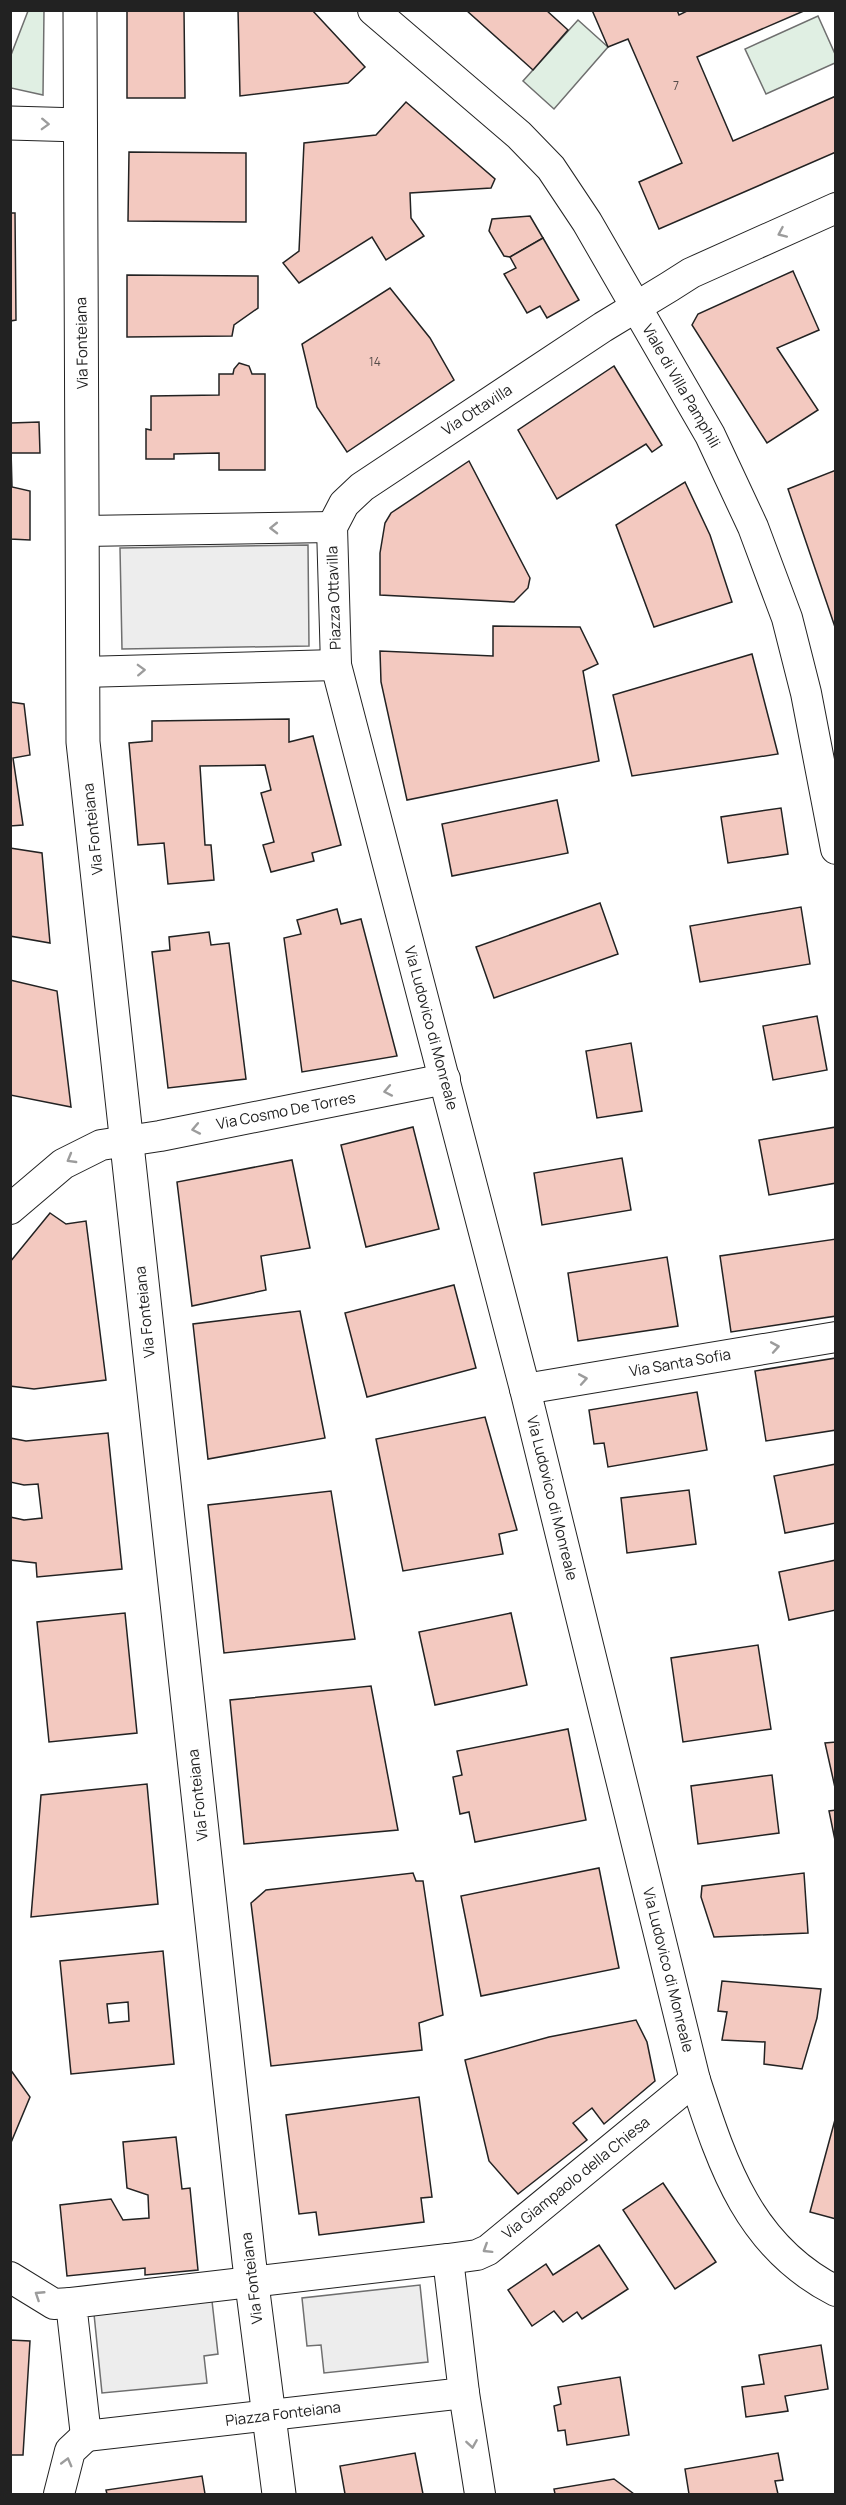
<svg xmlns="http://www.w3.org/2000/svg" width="846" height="2505" font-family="Manrope,sans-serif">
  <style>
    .green { fill: #e0efe3; stroke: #6f6f6f; stroke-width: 1.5 }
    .parking { fill: #ededed; stroke: #6f6f6f; stroke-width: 1.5 }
    .building { fill: #f3c9c0; stroke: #222; stroke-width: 1.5; fill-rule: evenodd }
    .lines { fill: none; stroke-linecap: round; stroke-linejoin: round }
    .street-casing { stroke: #222; stroke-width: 32 }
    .secondary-casing { stroke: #222; stroke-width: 35 }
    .street { stroke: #fff; stroke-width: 30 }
    .secondary { stroke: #fff; stroke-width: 33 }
    .oneway { stroke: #9c9c9c }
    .labels { text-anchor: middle; stroke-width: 4.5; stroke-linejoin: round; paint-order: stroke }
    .number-label { font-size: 12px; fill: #564c4a }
    .street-label { font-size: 15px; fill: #222; stroke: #fff }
  </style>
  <rect width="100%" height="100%" fill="#fff"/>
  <g class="green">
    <polygon points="28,11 44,11 43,95 11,88 11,55"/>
    <polygon points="818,16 835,54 835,63 766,94 745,49"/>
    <polygon points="578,20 608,47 554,109 523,81"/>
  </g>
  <g class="parking">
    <polygon points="308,545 309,646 122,649 120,548"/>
    <polygon points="420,2285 428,2362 324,2373 321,2345 307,2346 302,2298"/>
    <polygon points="212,2301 218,2354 204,2356 207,2383 102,2393 94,2314"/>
  </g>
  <g class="building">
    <polygon points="127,10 184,10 185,98 127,98"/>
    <polygon points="238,10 312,10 365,67 348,83 240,96"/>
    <polygon points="466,10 546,10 568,30 533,70"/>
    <polygon points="592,10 677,10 679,15 689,10 806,10 697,57 733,141 836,96 836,152 659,229 639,182 682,163 628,39 608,47"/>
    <polygon points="406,102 495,179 491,188 410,193 411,218 424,236 386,260 372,237 299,283 283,263 299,251 304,143 376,135"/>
    <polygon points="129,152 246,153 246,222 128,221"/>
    <polygon points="10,213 15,213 16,320 10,321"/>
    <polygon points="530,216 543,238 510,257 504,256 489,231 492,219"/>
    <polygon points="543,238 579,300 547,318 540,306 527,313 504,274 516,268 510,257"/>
    <polygon points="793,271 819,330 777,348 818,410 767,443 692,325 698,314"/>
    <polygon points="127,275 258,276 258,308 234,325 232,336 127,337"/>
    <polygon points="390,288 430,338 454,380 347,452 317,407 302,344"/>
    <polygon points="239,363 249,366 252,374 265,374 265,470 219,470 219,453 174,454 174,459 146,459 146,429 151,430 151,396 219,395 219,374 233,374 234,369"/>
    <polygon points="614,366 662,445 652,452 646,444 557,499 518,430"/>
    <polygon points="10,413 12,487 30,491 30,540 10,539"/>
    <polygon points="39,422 40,453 11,453 11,423"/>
    <polygon points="469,461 530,578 528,588 514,602 380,595 380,553 385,523 391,513"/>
    <polygon points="836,470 836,630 788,489"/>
    <polygon points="685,482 710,535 732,602 654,627 616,525"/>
    <polygon points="493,626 580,627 598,664 583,671 599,761 407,800 381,682 380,651 493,656"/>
    <polygon points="752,654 778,754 632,776 613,695"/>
    <polygon points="10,702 24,704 30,755 13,758 23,825 10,826"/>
    <polygon points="289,719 289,742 313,736 341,845 312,853 314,861 271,872 263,845 274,842 261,793 271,790 265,765 200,766 205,845 211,845 214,880 168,884 164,843 138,845 129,743 152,741 152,721"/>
    <polygon points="557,800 568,853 452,876 442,824"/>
    <polygon points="781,808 788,854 728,863 721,817"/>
    <polygon points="10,848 42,853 50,943 10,936"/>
    <polygon points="600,903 618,954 494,998 476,947"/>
    <polygon points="801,907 810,964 700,982 690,926"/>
    <polygon points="337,909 341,924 361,919 397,1056 302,1072 284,938 301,934 297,920"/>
    <polygon points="209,932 211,945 229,943 246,1079 168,1088 152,952 170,950 169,937"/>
    <polygon points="10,980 57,991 71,1107 10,1095"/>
    <polygon points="817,1016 827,1070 773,1080 763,1026"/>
    <polygon points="631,1043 642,1111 597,1118 586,1051"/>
    <polygon points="413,1127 439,1229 366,1247 341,1145"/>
    <polygon points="836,1127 836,1183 769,1195 759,1140"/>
    <polygon points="622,1158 631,1210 542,1225 534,1173"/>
    <polygon points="292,1160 310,1248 261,1256 266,1290 192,1306 177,1182"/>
    <polygon points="50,1213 66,1224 86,1221 106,1380 34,1389 10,1386 10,1262"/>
    <polygon points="836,1239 836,1316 731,1332 720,1256"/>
    <polygon points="667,1257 678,1326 578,1341 568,1273"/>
    <polygon points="454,1285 476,1368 367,1397 345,1313"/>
    <polygon points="300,1311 325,1438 208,1459 193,1324"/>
    <polygon points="836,1358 836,1430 766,1441 755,1371"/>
    <polygon points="697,1392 707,1450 608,1467 604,1443 594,1444 589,1410"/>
    <polygon points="485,1417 517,1530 499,1534 503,1554 403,1571 376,1439"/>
    <polygon points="108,1433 122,1569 37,1577 36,1563 10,1560 10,1517 24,1520 42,1518 38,1484 24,1485 10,1482 10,1438 26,1441"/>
    <polygon points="836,1464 836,1523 785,1533 774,1476"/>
    <polygon points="689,1490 696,1544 627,1553 621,1498"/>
    <polygon points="331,1491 355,1639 224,1653 208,1505"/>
    <polygon points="836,1560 836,1610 789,1620 779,1572"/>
    <polygon points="125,1613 137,1733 49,1742 37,1622"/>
    <polygon points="511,1613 527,1685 435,1705 419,1632"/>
    <polygon points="758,1645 771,1729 683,1742 671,1658"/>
    <polygon points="371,1686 398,1830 244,1844 230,1700"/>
    <polygon points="568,1729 586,1820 475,1842 469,1812 460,1814 453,1777 462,1775 457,1751"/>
    <polygon points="836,1742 836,1792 825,1743"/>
    <polygon points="772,1775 779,1833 698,1844 691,1786"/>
    <polygon points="147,1784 158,1904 31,1917 41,1795"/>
    <polygon points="836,1810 836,1845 829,1811"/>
    <polygon points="599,1868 619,1968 481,1996 461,1896"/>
    <polygon points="413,1873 416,1881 423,1881 443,2015 419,2023 422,2050 271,2066 251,1903 266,1890"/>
    <polygon points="804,1873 808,1933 714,1937 701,1897 702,1886"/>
    <path d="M163,1951L174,2064L71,2074L60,1961ZM128,2002L129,2021L109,2023L107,2004Z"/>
    <polygon points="722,1981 821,1989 817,2018 802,2069 764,2064 765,2042 722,2040 727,2012 718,2011"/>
    <polygon points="636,2020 647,2042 655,2081 604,2124 592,2108 573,2123 587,2140 518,2194 489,2161 465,2060 549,2037"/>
    <polygon points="10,2069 30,2097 10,2145"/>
    <polygon points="419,2097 432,2197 421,2198 424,2222 319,2235 316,2212 299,2214 286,2115"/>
    <polygon points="836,2116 836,2219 810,2212"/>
    <polygon points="176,2137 182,2189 190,2188 198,2270 145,2275 145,2268 67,2276 60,2205 111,2199 123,2220 149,2218 148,2195 127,2188 123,2142"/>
    <polygon points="663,2183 716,2262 675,2289 623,2210"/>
    <polygon points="599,2245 628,2289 582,2319 577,2312 563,2322 554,2311 532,2326 508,2290 546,2264 553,2275"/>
    <polygon points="10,2340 30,2341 23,2455 10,2455"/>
    <polygon points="821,2345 828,2389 785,2396 788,2411 746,2417 742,2387 764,2384 759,2355"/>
    <polygon points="620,2377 629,2435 567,2445 565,2430 558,2431 554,2406 561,2404 558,2387"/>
    <polygon points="415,2453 423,2494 345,2494 340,2466"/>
    <polygon points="778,2453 783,2480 775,2481 778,2494 689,2494 685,2469"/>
    <polygon points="202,2476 205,2494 107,2494 106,2490"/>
    <polygon points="614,2479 634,2494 555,2494 554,2489"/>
  </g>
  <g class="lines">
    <g class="street-casing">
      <g id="street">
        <polyline points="373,10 519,135 551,168 587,222 710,435 753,527 787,618 806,693 836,849"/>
        <path d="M836,208L691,273L669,287L603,327L362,487L344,504L332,527L336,665L525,1389L695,2080C723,2166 749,2247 836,2291"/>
        <polyline points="83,531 332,527"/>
        <polyline points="83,672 336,665"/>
        <polyline points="10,1209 63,1164 101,1145 160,1136 445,1079"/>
        <polyline points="525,1389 836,1337"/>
        <polygon points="448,2259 464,2393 86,2436 71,2303"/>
        <polyline points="448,2259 477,2255 488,2250 695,2080"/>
        <polyline points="10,2277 54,2304 71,2303"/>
        <polyline points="464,2393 480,2494"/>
        <polyline points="59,2494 70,2451 86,2436"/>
      </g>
    </g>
    <g class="secondary-casing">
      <g id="secondary">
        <polyline points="80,10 83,742 249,2261 279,2494"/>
        <polyline points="10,123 80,125"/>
      </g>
    </g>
    <use href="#street" class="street"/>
    <use href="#secondary" class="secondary"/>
  </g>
  <defs><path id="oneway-chevron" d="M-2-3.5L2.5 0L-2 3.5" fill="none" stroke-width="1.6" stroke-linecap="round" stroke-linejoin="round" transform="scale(1.5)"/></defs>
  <g class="oneway">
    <use href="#oneway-chevron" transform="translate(45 124) rotate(2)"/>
    <use href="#oneway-chevron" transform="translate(782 233) rotate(156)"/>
    <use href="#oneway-chevron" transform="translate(274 528) rotate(179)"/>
    <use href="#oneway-chevron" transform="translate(141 670) rotate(-2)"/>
    <use href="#oneway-chevron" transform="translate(388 1091) rotate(169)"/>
    <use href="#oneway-chevron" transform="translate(196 1129) rotate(169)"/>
    <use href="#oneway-chevron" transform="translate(71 1159) rotate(150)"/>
    <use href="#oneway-chevron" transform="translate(775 1347) rotate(-10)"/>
    <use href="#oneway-chevron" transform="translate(583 1379) rotate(-10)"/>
    <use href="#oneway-chevron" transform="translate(487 2249) rotate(148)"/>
    <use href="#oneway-chevron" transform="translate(39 2295) rotate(-147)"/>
    <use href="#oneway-chevron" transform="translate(472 2444) rotate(81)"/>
    <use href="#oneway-chevron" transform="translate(67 2462) rotate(-75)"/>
  </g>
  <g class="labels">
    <g class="number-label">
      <text x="676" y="90">7</text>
      <text x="375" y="366">14</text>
    </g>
    <g class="street-label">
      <text transform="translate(82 343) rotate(-91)" y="5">Via Fonteiana</text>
      <text transform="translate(681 386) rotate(60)" y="5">Viale di Villa Pamphili</text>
      <text transform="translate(477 410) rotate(-33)" y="5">Via Ottavilla</text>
      <text transform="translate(334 598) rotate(-92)" y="5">Piazza Ottavilla</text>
      <text transform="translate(93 829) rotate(-96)" y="5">Via Fonteiana</text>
      <text transform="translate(431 1028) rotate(75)" y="5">Via Ludovico di Monreale</text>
      <text transform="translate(286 1111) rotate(-11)" y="5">Via Cosmo De Torres</text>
      <text transform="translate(145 1312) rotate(-96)" y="5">Via Fonteiana</text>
      <text transform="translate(680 1363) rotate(-10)" y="5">Via Santa Sofia</text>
      <text transform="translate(552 1498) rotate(76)" y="5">Via Ludovico di Monreale</text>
      <text transform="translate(198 1795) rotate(-96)" y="5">Via Fonteiana</text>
      <text transform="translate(668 1970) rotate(76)" y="5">Via Ludovico di Monreale</text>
      <text transform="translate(576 2178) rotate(-39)" y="5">Via Giampaolo della Chiesa</text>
      <text transform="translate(252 2278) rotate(-97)" y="5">Via Fonteiana</text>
      <text transform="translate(283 2414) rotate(-7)" y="5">Piazza Fonteiana</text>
    </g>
  </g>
  <rect width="846" height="2505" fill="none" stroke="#222222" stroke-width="24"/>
</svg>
